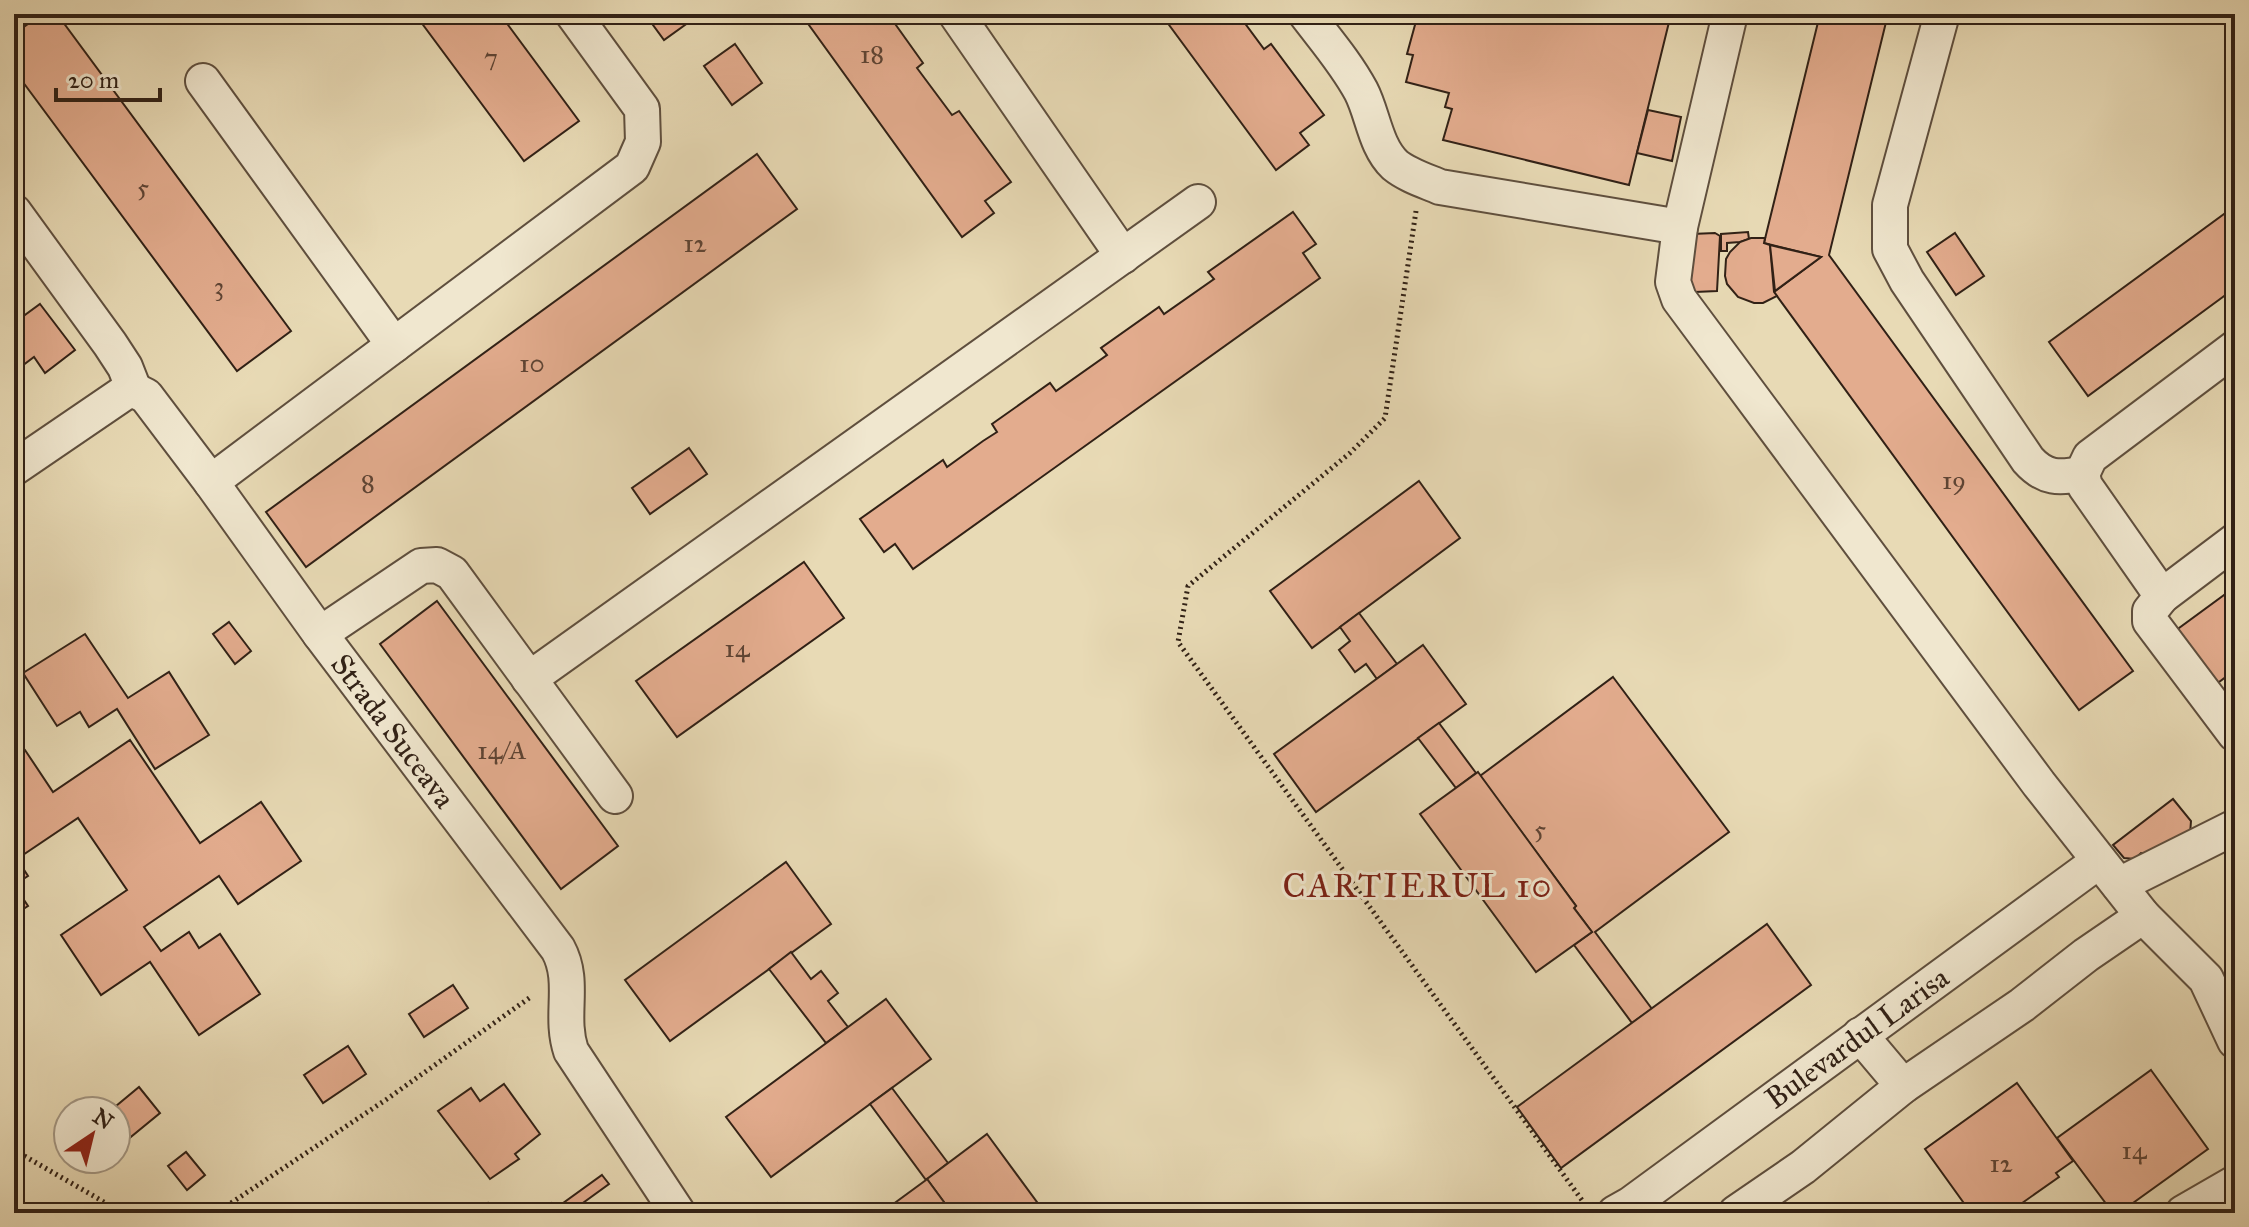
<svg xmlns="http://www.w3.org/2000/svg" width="2249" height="1227" font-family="'IM FELL Great Primer',serif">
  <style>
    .building { fill: #e3ac8e; stroke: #312116; stroke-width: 2 }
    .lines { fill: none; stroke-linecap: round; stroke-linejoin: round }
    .minor-casing { stroke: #5f4f3e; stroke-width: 38 }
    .path { stroke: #312116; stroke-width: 5; stroke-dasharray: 2 4; stroke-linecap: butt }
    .minor { stroke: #f0e7cf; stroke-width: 34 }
    .labels { text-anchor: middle; stroke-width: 6; stroke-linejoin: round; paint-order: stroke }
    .number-label { font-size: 26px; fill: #5e4434 }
    .street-label { font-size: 30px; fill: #312116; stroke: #f0e7cf }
    .quarter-label { font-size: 34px; letter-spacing: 2px; fill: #7a1f14; stroke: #f0e7cf }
  </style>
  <rect width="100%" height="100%" fill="#e8dab5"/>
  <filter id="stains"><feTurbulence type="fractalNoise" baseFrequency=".0025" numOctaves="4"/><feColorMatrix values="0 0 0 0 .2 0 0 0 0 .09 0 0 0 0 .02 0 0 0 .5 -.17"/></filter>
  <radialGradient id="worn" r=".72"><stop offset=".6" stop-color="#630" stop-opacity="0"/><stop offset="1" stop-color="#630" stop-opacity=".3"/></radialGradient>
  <g class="building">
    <polygon points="42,14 57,14 291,331 237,371 14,70 14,34"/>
    <polygon points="415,14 500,14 579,121 524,161"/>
    <polygon points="645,14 694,14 696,17 664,40"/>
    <polygon points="801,14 888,14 923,63 917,68 952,115 959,111 1011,182 985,201 994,213 962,237"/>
    <polygon points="1161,14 1238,14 1264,49 1271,44 1324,115 1300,133 1309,145 1276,170"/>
    <polygon points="1418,14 1671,14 1629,185 1443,140 1452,109 1445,107 1449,93 1406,82 1413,55 1407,54"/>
    <polygon points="1820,14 1888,14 1829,255 2133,671 2079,710 1774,292 1821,257 1764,243"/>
    <polygon points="735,44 762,83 732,105 704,66"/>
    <polygon points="1648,110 1681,117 1672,161 1637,153"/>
    <polygon points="757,154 797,209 306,567 266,512"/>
    <polygon points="2235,206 2235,288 2088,396 2049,342"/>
    <polygon points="1293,212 1316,244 1303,253 1320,278 913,569 895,544 884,552 860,519 943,460 947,467 983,441 997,432 992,424 1050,383 1056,391 1107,355 1101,348 1159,307 1164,314 1214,279 1208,272"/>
    <polygon points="1748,232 1749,239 1740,242 1727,243 1727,251 1721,251 1721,234"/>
    <polygon points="1715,233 1720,236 1717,291 1695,292 1689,286 1692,234"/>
    <polygon points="1955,233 1984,276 1956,295 1927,252"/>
    <polygon points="1751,238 1765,238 1764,243 1770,245 1774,292 1777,296 1763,303 1754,303 1738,297 1727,284 1725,276 1726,259 1730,252 1740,242"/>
    <polygon points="1770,245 1821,257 1775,291"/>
    <polygon points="40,304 75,350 45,373 34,357 14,372 14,323"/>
    <polygon points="689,448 707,474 650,514 632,488"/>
    <polygon points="1419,481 1460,538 1312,648 1270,591"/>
    <polygon points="804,562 844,618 677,737 636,681"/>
    <polygon points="2235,587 2235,670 2215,685 2175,631"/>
    <polygon points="437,601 618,846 561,889 380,644"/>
    <polygon points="1359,613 1397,664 1377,679 1366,664 1355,672 1339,650 1350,641 1340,627"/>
    <polygon points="229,622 251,651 235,664 213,634"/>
    <polygon points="85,634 128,698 169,672 209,735 155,769 117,709 89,727 80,712 57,726 23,673"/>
    <polygon points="1423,645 1466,704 1316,812 1274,754"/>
    <polygon points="1613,677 1729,832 1595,932 1652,1009 1632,1023 1574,945 1592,932 1574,908 1576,906 1480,776"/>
    <polygon points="1439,723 1476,773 1456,788 1418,738"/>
    <polygon points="130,740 200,843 261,802 301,861 238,904 219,876 144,927 161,951 189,932 199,948 220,934 260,994 199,1035 150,962 101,995 61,935 127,890 78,818 17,859 28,876 14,885 28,906 14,915 14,757 25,750 53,792"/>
    <polygon points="1478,772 1576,906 1574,908 1592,932 1536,972 1420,814"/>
    <polygon points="2173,799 2191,821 2190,834 2152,855 2141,853 2135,859 2124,858 2113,845"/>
    <polygon points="786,862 831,924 670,1041 625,980"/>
    <polygon points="1767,924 1811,985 1561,1168 1517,1107"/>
    <polygon points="791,952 811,979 821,971 838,993 828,1001 848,1027 826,1043 769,969"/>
    <polygon points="453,985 468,1008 424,1037 409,1014"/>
    <polygon points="886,999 931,1059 771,1177 726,1117"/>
    <polygon points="348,1046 366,1074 323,1103 304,1075"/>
    <polygon points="2151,1070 2208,1149 2119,1213 2113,1213 2057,1138"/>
    <polygon points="2017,1083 2073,1161 2056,1173 2059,1177 2008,1213 1971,1213 1925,1149"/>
    <polygon points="504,1084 540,1134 515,1154 519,1159 490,1179 438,1111 471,1088 480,1101"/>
    <polygon points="139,1087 160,1113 121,1145 116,1138 116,1111 110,1111"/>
    <polygon points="892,1088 948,1163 926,1180 870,1104"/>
    <polygon points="987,1134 1045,1213 952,1213 927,1179"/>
    <polygon points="186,1152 205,1175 187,1190 168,1166"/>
    <polygon points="602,1175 609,1184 569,1213 564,1213 559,1206"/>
    <polygon points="927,1179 952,1213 881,1213 926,1180"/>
    <polygon points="488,1203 495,1213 484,1213 481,1209"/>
    <polygon points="551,1203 558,1213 536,1213"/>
    <polygon points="777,1203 785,1213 763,1213"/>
  </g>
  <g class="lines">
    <g class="minor-casing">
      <g id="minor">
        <polyline points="956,14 1123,256"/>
        <path d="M1306,14C1325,39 1346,63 1361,91C1373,114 1375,146 1395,165C1407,175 1426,181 1440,187L1680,227"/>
        <polyline points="1730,14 1680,227 1673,282 1679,299 2039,784 2143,916 2206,979 2235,1041"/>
        <path d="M1942,14L1890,205V249L1907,281L2028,460C2045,479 2059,478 2082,474"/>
        <polyline points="203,81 394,345"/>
        <polyline points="14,212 110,344 125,367 134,390"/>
        <path d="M14,468L124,393L134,390L146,396L211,482L320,634L558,949C576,982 559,1015 571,1051L678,1213"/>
        <polyline points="211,482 632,167 643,142 642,109 573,14"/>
        <polyline points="2235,541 2162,596 2150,611 2150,621 2235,734"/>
        <polyline points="2162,596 2085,486 2082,474 2090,457 2235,348"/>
        <polyline points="320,634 421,566 437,565 452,573 615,796"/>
        <polyline points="529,679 1198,202"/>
        <polyline points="2119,885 2235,827"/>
        <polyline points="1860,1035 1903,1086"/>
        <polyline points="1615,1213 1631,1204 2099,861"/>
        <polyline points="1736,1213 1803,1167 1903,1086 2022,1005 2086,955 2143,916"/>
        <polyline points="2183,1213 2235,1183"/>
      </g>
    </g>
    <g class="path">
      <polyline points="1416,211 1385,418 1350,453 1188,586 1178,642 1584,1203"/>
      <polyline points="14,1150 123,1213"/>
      <polyline points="216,1213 387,1099 532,996"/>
    </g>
    <use href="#minor" class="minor"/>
  </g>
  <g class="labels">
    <g class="number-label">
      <text x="872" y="63">18</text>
      <text x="491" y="66">7</text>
      <text x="143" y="196">5</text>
      <text x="695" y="252">12</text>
      <text x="219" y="295">3</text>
      <text x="532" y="372">10</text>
      <text x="1954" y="489">19</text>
      <text x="368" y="492">8</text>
      <text x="737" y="657">14</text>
      <text x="502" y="759">14/A</text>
      <text x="1540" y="838">5</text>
      <text x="2134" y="1159">14</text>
      <text x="2001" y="1172">12</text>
    </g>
    <g class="street-label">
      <text transform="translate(393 731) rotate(53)" y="10">Strada Suceava</text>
      <text transform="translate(1857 1038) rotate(-36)" y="10">Bulevardul Larisa</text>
    </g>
    <g class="quarter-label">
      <text x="1418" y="897">CARTIERUL 10</text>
    </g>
  </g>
  <rect width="2249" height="1227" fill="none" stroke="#e8dab5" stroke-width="48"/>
  <rect x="16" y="16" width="2217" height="1195" fill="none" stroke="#312116" stroke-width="4"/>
  <rect x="24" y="24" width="2201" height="1179" fill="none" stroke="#312116" stroke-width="2"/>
  <g transform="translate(92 1135) rotate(35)"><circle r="38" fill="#f0e7cf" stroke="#a49885" stroke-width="2"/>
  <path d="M0-6L14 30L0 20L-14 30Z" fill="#8f2418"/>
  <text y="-12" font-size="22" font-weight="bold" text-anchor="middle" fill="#312116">N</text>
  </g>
  <path d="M56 88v12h104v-12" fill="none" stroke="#312116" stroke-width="4"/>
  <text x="68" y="88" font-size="24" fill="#312116" stroke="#f0e7cf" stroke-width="6" paint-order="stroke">20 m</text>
  <rect width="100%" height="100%" filter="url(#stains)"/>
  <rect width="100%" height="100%" fill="url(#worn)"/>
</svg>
